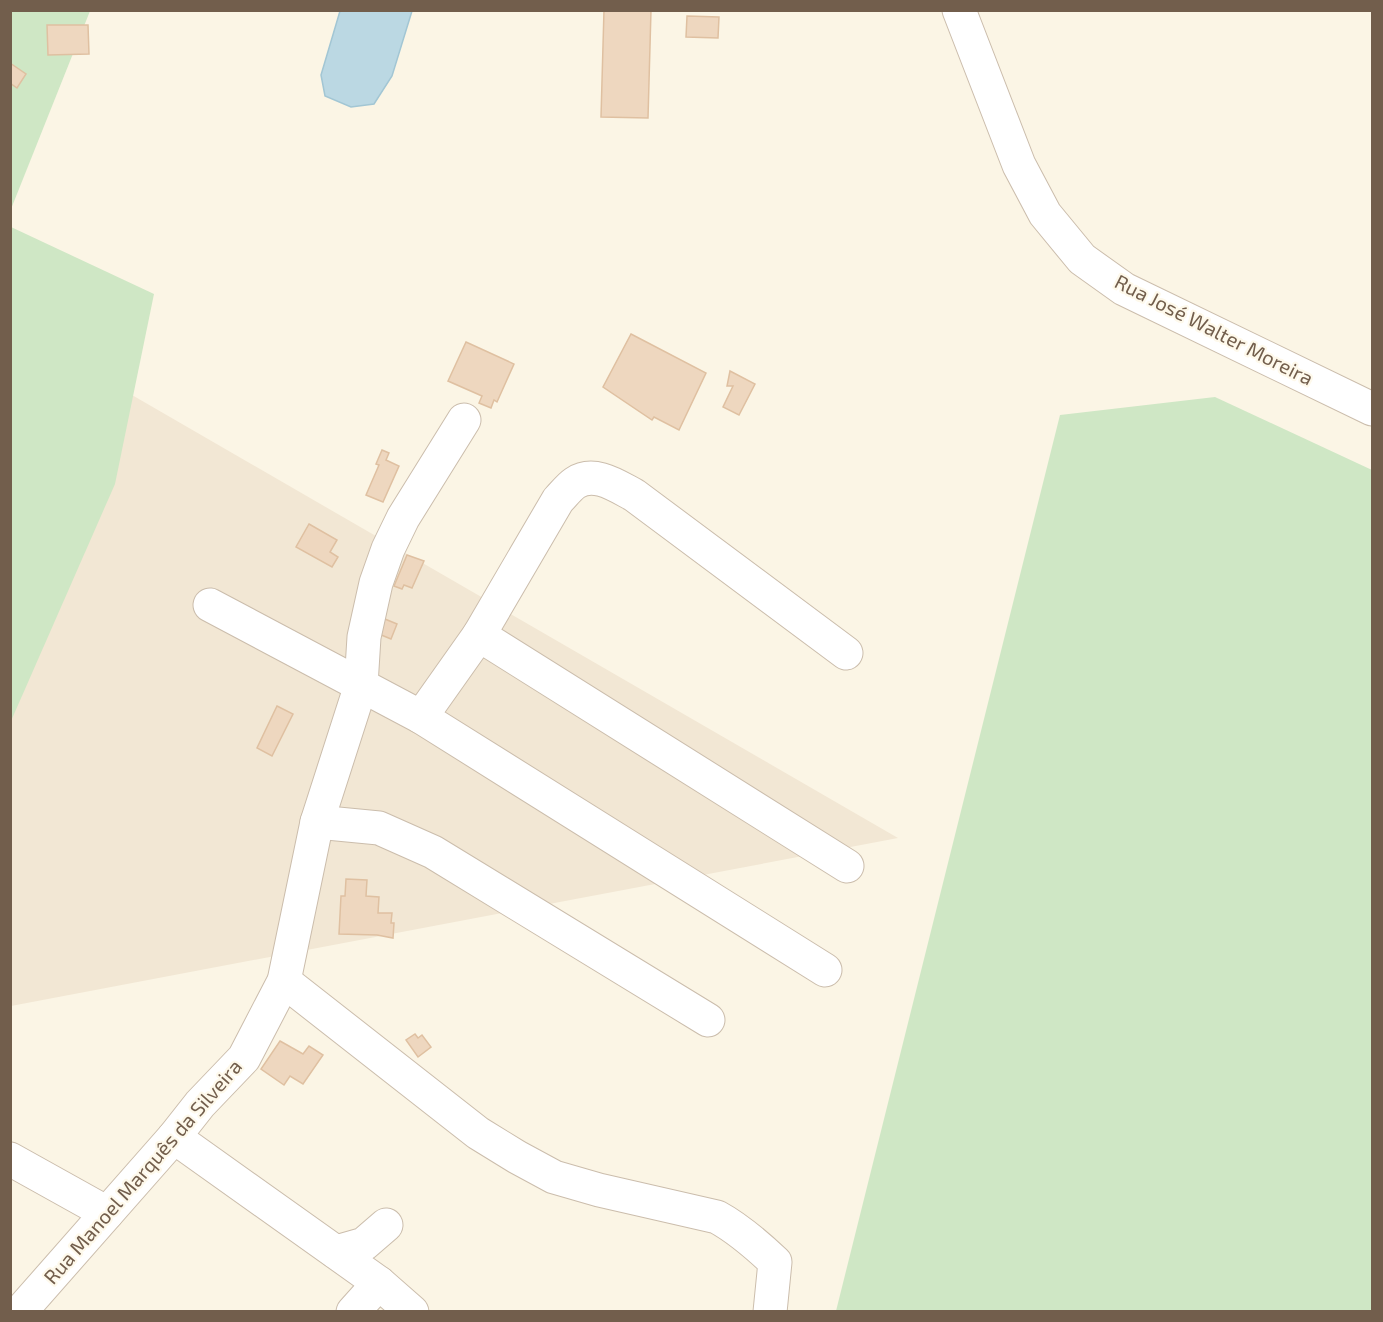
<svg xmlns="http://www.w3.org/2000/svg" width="1383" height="1322" font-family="'Exo 2',sans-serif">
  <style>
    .residential { fill: #f2e7d4 }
    .green { fill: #cfe7c5 }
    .water { fill: #bbd8e3; stroke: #a2c6d4; stroke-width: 1.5 }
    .building { fill: #eed7bf; stroke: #dfc0a1; stroke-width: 1.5 }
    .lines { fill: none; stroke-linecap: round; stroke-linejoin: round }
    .minor-casing { stroke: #cbbdac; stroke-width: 35 }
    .minor { stroke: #fff; stroke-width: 33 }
    .labels { text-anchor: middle; stroke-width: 4.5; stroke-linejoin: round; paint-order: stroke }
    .street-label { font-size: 20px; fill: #725e4c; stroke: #fef9eb }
  </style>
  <rect width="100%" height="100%" fill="#fbf5e5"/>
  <polygon class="residential" points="11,325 898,838 11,1006"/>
  <g class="green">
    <polygon points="11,11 90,11 11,209"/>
    <polygon points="11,227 154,294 115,484 11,721"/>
    <polygon points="1215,397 1372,470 1372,1311 836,1311 1060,415"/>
  </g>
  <polygon class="water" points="340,11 412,11 392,76 374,104 351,107 325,96 321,75"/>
  <g class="building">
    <polygon points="604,10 651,10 648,118 601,117"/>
    <polygon points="687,16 719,17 718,38 686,37"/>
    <polygon points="47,25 88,25 89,54 48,55"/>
    <polygon points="10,63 26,74 17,88 10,83"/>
    <polygon points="631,334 706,373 679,430 654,417 652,420 603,387"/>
    <polygon points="466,342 514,364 497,402 494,400 491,408 479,403 482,396 448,381"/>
    <polygon points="730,371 755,384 739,415 723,407 733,386 727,386"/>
    <polygon points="382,450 389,453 386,460 399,466 383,502 366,495 379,465 376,464"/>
    <polygon points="309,524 337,540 330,552 338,557 332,567 296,547"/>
    <polygon points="407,555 424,561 412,588 404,585 402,589 394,586"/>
    <polygon points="380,617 397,624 391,639 374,632"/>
    <polygon points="277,706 293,714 272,756 257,748"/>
    <polygon points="346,879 367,880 366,896 379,897 378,913 392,913 391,923 394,923 393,938 377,935 339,934 341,896 345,896"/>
    <polygon points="415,1034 418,1038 422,1035 431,1047 418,1057 406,1040"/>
    <polygon points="280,1041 303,1054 309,1046 323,1055 303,1084 290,1076 284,1085 261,1069"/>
  </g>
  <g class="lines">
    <g class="minor-casing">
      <g id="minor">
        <polyline points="959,10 1019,165 1045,214 1082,259 1124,289 1372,409"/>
        <polyline points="210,605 421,717 825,970"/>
        <polyline points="479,635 847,866"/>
        <path d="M421,717L479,635L558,500C563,495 569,487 575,483C594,470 617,486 634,495L846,653"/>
        <polyline points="317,822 379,828 433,852 708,1020"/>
        <path d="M284,981L478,1133L517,1157L554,1177L599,1190L717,1217C739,1229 757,1245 775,1262L770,1312"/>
        <polyline points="174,1137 379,1283 412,1312"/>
        <polyline points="10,1159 107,1213"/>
        <polyline points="336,1252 364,1244 386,1225"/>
        <polyline points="20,1312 174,1137 200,1104 244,1058 284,981 317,822 361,685 364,637 376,583 388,549 403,518 464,420"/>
        <polyline points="353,1312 379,1283"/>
      </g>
    </g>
    <use href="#minor" class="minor"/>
  </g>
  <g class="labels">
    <g class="street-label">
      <text transform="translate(1214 330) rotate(27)" y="7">Rua José Walter Moreira</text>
      <text transform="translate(143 1172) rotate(-49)" y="7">Rua Manoel Marquês da Silveira</text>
    </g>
  </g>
  <rect width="1383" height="1322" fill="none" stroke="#725e4c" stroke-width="24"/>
</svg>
